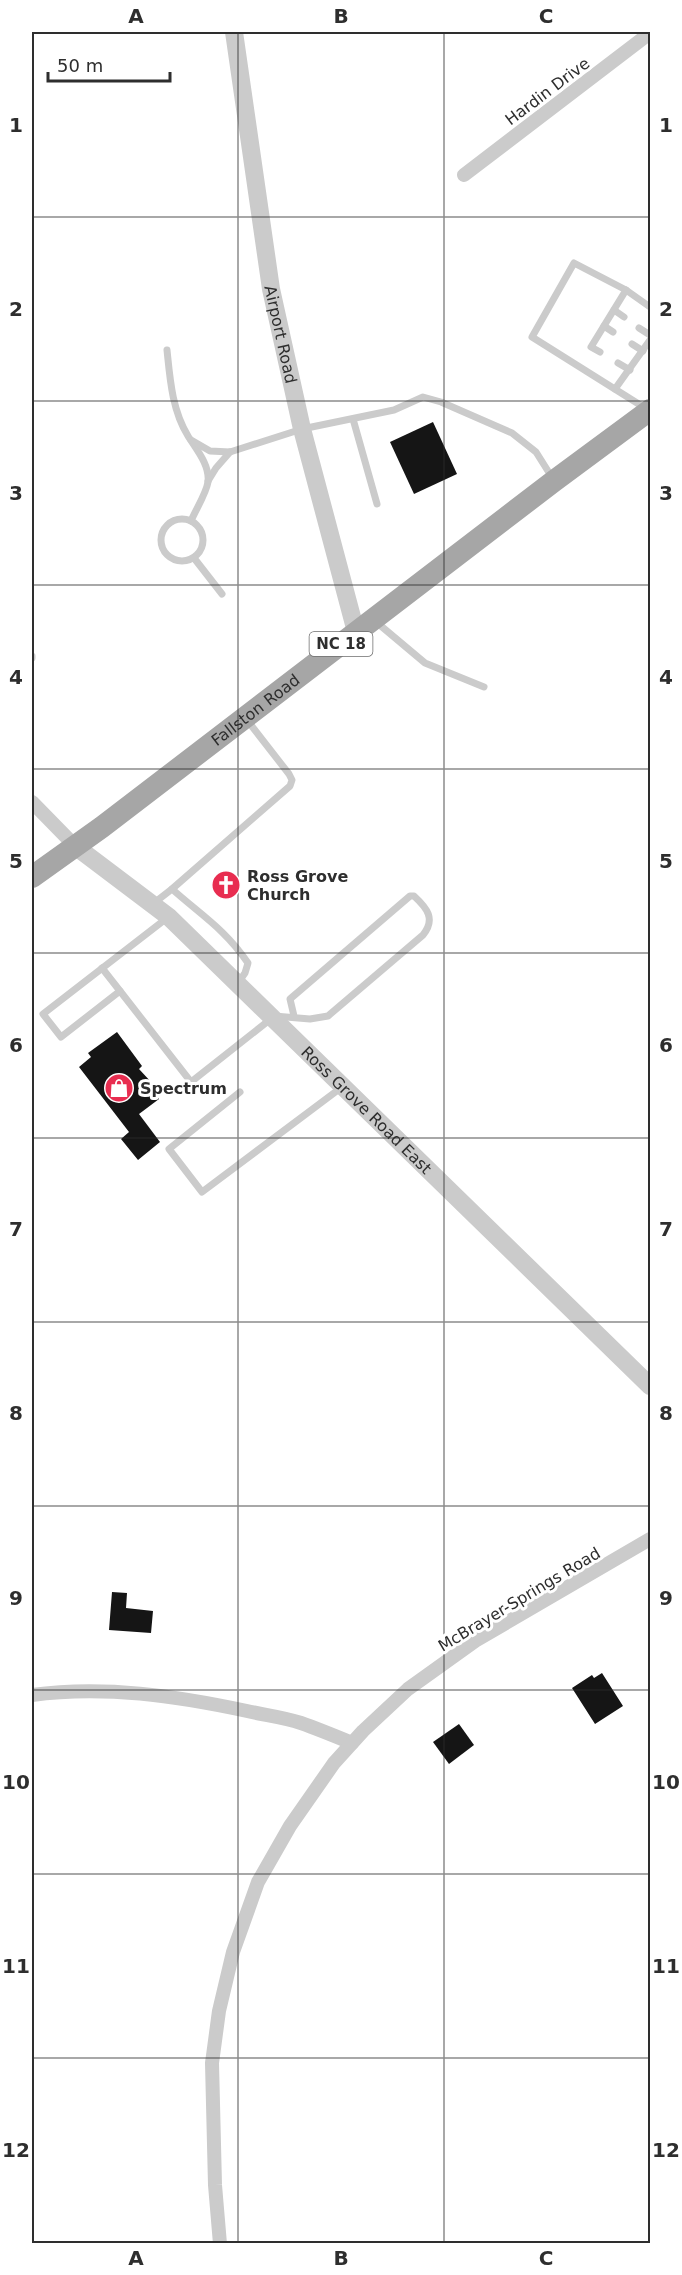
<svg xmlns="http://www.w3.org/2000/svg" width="682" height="2275" font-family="'DejaVu Sans',sans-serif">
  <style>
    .building { fill: #151515 }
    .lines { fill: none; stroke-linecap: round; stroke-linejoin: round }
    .service { stroke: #cbcbcb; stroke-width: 7 }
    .minor { stroke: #cbcbcb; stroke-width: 14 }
    .tertiary { stroke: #cbcbcb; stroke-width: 18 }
    .primary { stroke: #a6a6a6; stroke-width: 22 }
    .grid { fill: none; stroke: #2e2e2e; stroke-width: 1.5; stroke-opacity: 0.55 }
    .labels { text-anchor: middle; stroke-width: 6; stroke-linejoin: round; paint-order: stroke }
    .shield { fill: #fff; stroke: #6d6d6d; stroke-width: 1.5 }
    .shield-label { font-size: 15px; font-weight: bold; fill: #2e2e2e }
    .street-label { font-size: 16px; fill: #2e2e2e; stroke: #fff }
    .poi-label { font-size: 16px; font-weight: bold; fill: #2e2e2e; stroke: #fff; text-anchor: start }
    .neatline { fill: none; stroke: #2e2e2e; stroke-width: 2 }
    .grid-label { font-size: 20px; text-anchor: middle; font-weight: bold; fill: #2e2e2e }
  </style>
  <rect width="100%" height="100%" fill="#fff"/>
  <g class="building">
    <polygon points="433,422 457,474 414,494 390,442"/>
    <polygon points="117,1032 142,1066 139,1069 152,1083 149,1084 159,1099 139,1114 160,1142 138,1160 121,1139 129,1132 79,1067 91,1057 88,1053"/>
    <polygon points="112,1592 127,1593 126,1608 153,1611 151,1633 109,1630"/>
    <polygon points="602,1673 623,1706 595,1724 572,1688 592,1675 594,1678"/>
    <polygon points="459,1724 474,1745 449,1764 433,1742"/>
  </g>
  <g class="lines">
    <g class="service">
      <polyline points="626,290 650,307"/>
      <polyline points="614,310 624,317"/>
      <polyline points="604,326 613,332"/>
      <polyline points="639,328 650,335"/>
      <polyline points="632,344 643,351"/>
      <path d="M167,350C170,379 172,410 188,436C196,449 210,465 208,482C206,494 196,509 191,521"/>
      <polyline points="600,352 591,347 626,290 574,263 532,337 645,408"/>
      <polyline points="618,363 630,370"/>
      <polyline points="615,389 650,340"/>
      <polyline points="353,419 377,504"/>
      <polyline points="191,440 210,451 230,452 302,429 394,410 423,397 441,402 512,433 536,452 553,479"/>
      <polyline points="208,481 216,468 230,452"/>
      <circle cx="182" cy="540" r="21"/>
      <polyline points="194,558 222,594"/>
      <polyline points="375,621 425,663 484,687"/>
      <polyline points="32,656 32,658"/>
      <polyline points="172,889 290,786 292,780 289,774 247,720"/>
      <path d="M154,903L172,889C201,915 225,929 248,963L245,973L238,983"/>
      <polyline points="167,918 43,1014 61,1037 120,991 191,1082 272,1018"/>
      <polyline points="102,968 120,991"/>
      <path d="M274,1016L310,1019L328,1016L423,935C436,919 427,908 414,896H410L290,999L294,1016"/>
      <polyline points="240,1092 169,1149 202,1192 342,1087"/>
    </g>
    <g class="minor">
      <polyline points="464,175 650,33"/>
      <polyline points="32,802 75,846"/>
      <path d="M32,1695C103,1685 177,1696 247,1711C264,1715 283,1717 301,1723C318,1729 335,1736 352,1743"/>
      <polyline points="220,2244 215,2185 212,2063 219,2011 233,1952 258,1882 290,1826 334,1763 363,1731 408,1689 475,1641 650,1539"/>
    </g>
    <g class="tertiary">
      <path id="s1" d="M234,32L271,289L302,429L356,632"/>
      <path id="s2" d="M75,846L169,917L650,1386"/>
    </g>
    <path class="primary" id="s3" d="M32,877L102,827L554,481L650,410"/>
  </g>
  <path class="grid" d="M238,32V2244M444,32V2244M32,217H650M32,401H650M32,585H650M32,769H650M32,953H650M32,1138H650M32,1322H650M32,1506H650M32,1690H650M32,1874H650M32,2058H650"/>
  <defs>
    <g id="church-disc" transform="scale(1.5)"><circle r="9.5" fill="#e82d50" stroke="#fff"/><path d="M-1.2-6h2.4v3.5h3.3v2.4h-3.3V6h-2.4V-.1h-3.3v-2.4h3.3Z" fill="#fff"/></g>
    <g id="shop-disc" transform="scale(1.5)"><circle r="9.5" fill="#e82d50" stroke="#fff"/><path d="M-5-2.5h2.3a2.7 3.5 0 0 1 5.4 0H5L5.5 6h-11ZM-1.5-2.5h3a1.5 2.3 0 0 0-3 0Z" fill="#fff"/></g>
  </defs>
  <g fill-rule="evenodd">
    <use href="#church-disc" x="226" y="885"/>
    <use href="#shop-disc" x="119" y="1088"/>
  </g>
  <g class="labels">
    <rect class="shield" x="309.5" y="632" width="63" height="24" rx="4.5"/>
    <g class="shield-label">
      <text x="341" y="649">NC 18</text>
    </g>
    <g class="street-label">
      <text transform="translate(547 91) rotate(-37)" y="6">Hardin Drive</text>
      <text dy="6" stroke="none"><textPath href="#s1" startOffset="306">Airport Road</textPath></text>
      <text dy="6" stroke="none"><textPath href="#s3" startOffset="279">Fallston Road</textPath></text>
      <text dy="6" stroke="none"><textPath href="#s2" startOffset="394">Ross Grove Road East</textPath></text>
      <text transform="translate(519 1599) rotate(-31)" y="6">McBrayer-Springs Road</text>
    </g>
    <g class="poi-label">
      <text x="247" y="882">Ross Grove<tspan x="247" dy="18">Church</tspan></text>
      <text x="140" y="1094">Spectrum</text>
    </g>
  </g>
  <rect width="682" height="2275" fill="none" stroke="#ffffff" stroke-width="66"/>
  <path d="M48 72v9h122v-9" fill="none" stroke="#2e2e2e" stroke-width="3"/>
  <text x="57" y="72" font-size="18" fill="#2e2e2e" stroke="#ffffff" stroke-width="4.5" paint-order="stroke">50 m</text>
  <rect x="33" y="33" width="616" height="2209" class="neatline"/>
  <g class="grid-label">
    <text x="136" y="23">A</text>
    <text x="341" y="23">B</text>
    <text x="546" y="23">C</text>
    <text x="16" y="132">1</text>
    <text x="666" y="132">1</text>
    <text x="16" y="316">2</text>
    <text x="666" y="316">2</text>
    <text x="16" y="500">3</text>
    <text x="666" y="500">3</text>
    <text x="16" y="684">4</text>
    <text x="666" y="684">4</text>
    <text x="16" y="868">5</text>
    <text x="666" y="868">5</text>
    <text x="16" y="1052">6</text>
    <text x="666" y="1052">6</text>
    <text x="16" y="1236">7</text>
    <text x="666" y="1236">7</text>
    <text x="16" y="1420">8</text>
    <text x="666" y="1420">8</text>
    <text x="16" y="1605">9</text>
    <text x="666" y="1605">9</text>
    <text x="16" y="1789">10</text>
    <text x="666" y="1789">10</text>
    <text x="16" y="1973">11</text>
    <text x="666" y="1973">11</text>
    <text x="16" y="2157">12</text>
    <text x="666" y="2157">12</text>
    <text x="136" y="2265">A</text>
    <text x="341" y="2265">B</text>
    <text x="546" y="2265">C</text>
  </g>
</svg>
